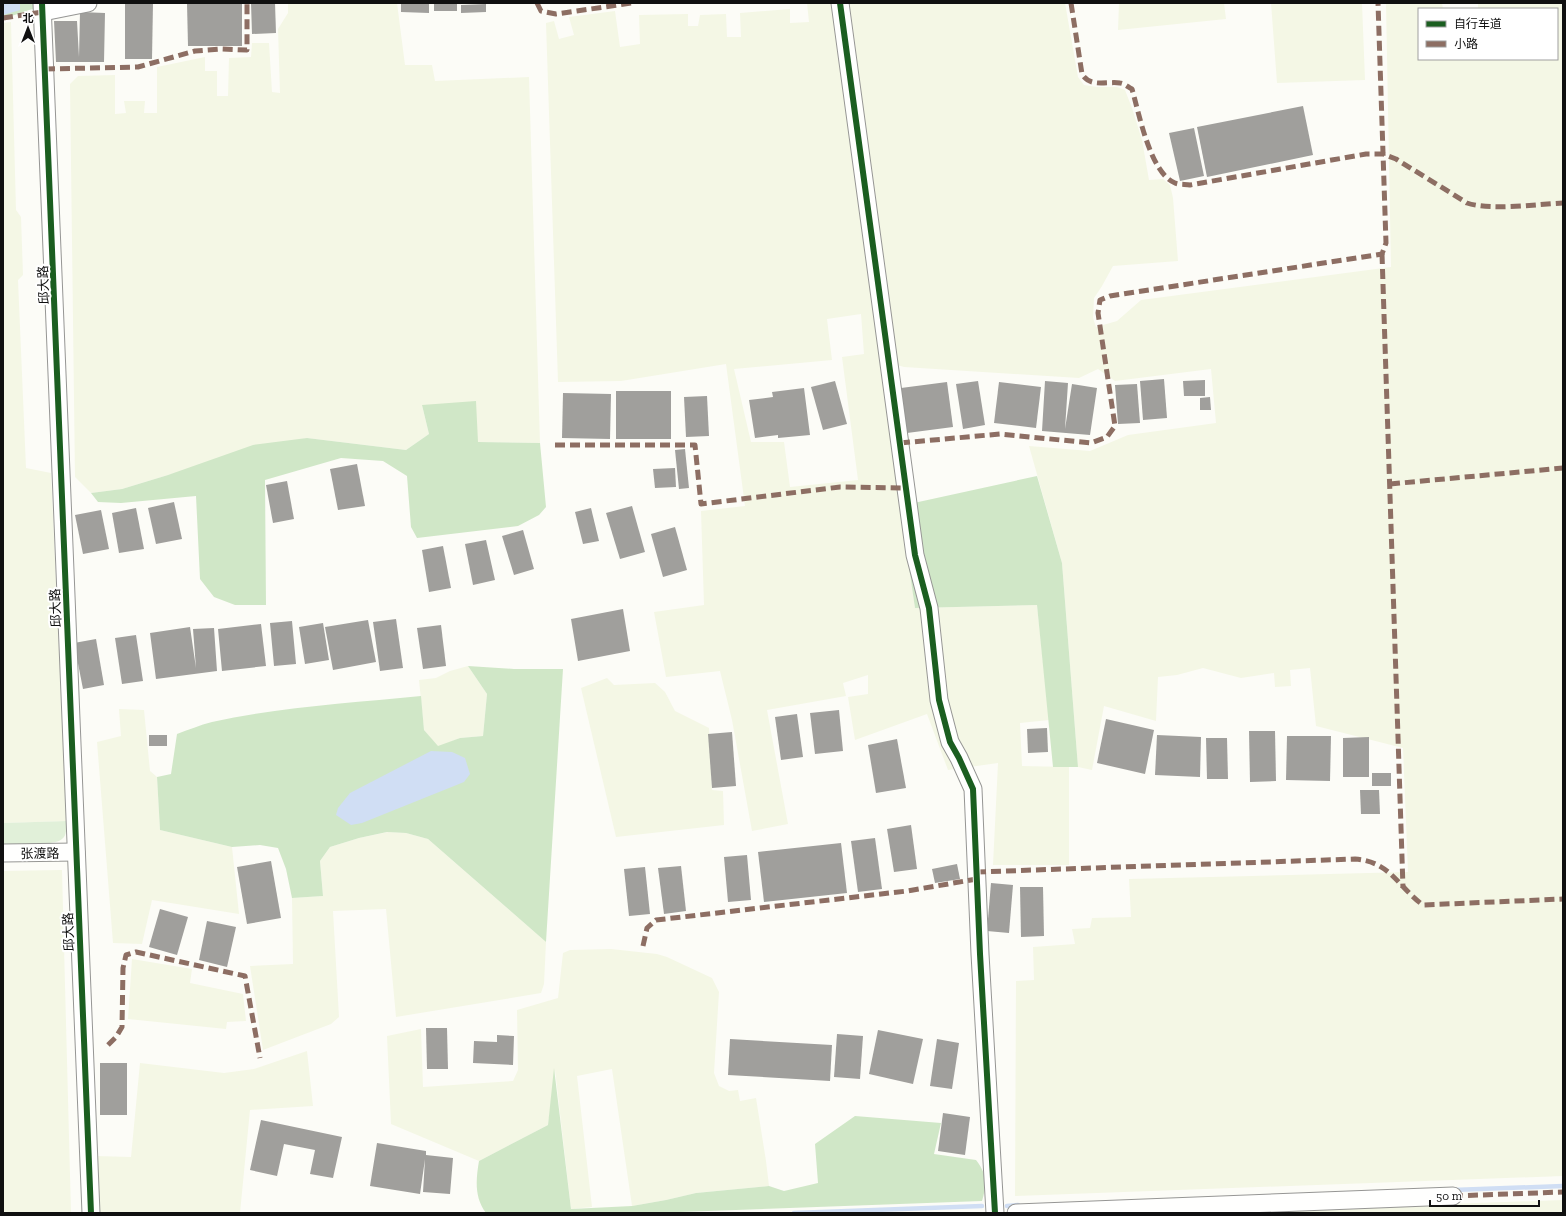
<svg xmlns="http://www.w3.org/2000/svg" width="1566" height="1216" font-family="'Zilla Slab','Noto Sans SC',serif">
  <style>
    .farmland { fill: #f4f7e5; fill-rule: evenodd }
    .green { fill: #e1f0d9 }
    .forest { fill: #d0e7c7 }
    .water { fill: #d0def4 }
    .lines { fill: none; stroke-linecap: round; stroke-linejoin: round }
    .stream { stroke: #d0def4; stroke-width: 4.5 }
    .building { fill: #a09f9c }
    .street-casing { stroke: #969694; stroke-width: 19 }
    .street { stroke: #fffffe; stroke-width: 17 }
    .quiet { stroke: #8d6e63; stroke-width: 5; stroke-dasharray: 10 5; stroke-linecap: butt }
    .cycleway-casing { stroke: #fff; stroke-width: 8 }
    .cycleway { stroke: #1b5e20; stroke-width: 6 }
    .labels { text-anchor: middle; stroke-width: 4; stroke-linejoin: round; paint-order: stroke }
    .street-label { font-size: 13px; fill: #101010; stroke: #fff }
  </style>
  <rect width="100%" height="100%" fill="#fcfcf7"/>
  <g class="farmland">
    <polygon points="288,3 397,3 405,65 432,65 435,81 529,77 540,443 478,442 422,405 429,434 406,450 307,438 168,475 122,489 91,493 75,477 70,84 78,76 115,75 115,114 126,113 124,101 145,101 144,113 157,113 157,67 205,57 205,71 217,71 217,96 228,96 229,58 251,57 252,43 269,43 272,92 280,93 278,29 288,13"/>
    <path d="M807,3H1065L1078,77L1084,85L1097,87H1117L1125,90L1132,108L1142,140L1149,180L1163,179L1170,185L1173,198L1178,261L1113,266L1102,286L1094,298L1093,318L1096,327L1117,321L1141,300L1391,267L1386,3H1442L1443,9H1419V59H1557V9H1478V3H1563V1176L1015,1196L1016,981L1034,980L1033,947L1075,944L1072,929L1090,928L1092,918L1131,917L1129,879L1408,872L1403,748L1316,726L1310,668L1290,670L1291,686L1275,687L1274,673L1241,678L1203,668L1177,675L1158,677L1156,721L1104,706L1092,770L1078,767L1062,563L1029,446L1090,451L1128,435L1216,423L1211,369L1115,381L1098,369L1079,378L904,367L880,360L915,608L1037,605L1049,720L1020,723L1022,766L1069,767V865H993L998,763L948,770L927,714L855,740L848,697L868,694V675L843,683L846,696L767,710L788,824L752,831L732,720L720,671L666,677L654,612L704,605L701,511L745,506L726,364L621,381L558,382L546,23L554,21L559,39L574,35L569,17L615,11L620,47L640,44L639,15L688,14V26H698L700,15L726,14L727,37H741L740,13L790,9V23L809,22ZM861,314L864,354L842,357L858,480L790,487L784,442H751L734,369L832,360L827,319Z"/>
    <polygon points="1119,3 1224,3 1226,19 1118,30"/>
    <polygon points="1271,3 1362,3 1365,80 1277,83"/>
    <polygon points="11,22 16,210 21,217 23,275 18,280 26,468 51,473 67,821 3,823 3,23"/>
    <polygon points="468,666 487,694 483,736 460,738 438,747 424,730 419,680 436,678 450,671"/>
    <polygon points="607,678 614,685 655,683 665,692 675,711 709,728 712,790 723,791 724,825 616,837 581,688"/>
    <polygon points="119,709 144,710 150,771 157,777 160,830 232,847 239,914 152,900 142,944 113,943 97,742 121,736"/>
    <polygon points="388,832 406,833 428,839 546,942 544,984 541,993 396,1017 386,909 333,911 339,1017 331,1024 263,1050 250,966 293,964 292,898 323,896 320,861 330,847 359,838"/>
    <polygon points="62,870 71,1213 3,1213 3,871"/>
    <polygon points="611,949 657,954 667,957 712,978 719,992 714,1073 719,1086 729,1091 738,1090 740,1101 756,1098 766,1161 769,1186 696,1193 666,1200 632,1206 612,1069 577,1076 592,1207 571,1209 555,1070 548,1125 479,1161 391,1124 387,1036 421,1029 423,1087 513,1081 518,1070 517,1010 558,998 563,953 570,950"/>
    <polygon points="132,959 192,969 190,983 243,994 246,1021 227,1022 226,1029 128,1019"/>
    <polygon points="307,1051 313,1106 250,1110 240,1213 100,1213 96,1156 131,1157 140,1063 224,1073 254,1069"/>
    <polygon points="1563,1200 1563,1213 1195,1213"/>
  </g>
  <path class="green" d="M67,821C66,827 67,836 62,839C55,846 15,844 3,844V823Z"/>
  <g class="forest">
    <polygon points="3,3 64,3 29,10 3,19"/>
    <polygon points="476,401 478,442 540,443 546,507 539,515 518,526 417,538 411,527 407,476 383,461 341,458 265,480 266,605 235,605 214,597 200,579 196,496 121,503 98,502 91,493 122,489 168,475 253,445 307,438 406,450 429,434 422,405"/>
    <polygon points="1037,476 1062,563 1078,767 1053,767 1037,605 915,608 900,506"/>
    <path d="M468,666L514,669H563L546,942L428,839L406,833L387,832L359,838L330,847L320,861L323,896L292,898L286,869L278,848L260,845L232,847L160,830L157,777L171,774L177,734C188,730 200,725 212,722C280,707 351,703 421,696L424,730L438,746L460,738L483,736L487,694Z"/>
    <path d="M554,1068L571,1209L632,1206L666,1200L696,1193L769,1186L784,1191L818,1183L815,1144L855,1116L941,1123L934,1154L976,1160C987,1174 987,1184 982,1201L652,1213H486C474,1197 476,1179 479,1161L548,1125Z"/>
  </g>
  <g class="water">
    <polygon points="3,3 20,3 20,10 3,15"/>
    <polygon points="431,751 452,752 465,758 470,774 464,782 362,823 351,825 336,815 338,808 350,793"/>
  </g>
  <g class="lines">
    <g class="stream">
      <polyline points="1453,1190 1563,1186"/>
      <polyline points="1007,1206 1018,1205"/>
      <polyline points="794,1213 982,1206"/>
    </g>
  </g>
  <g class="building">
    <polygon points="125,3 153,3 152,59 125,59"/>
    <polygon points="187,3 242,3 242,46 188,46"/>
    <polygon points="251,3 275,3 276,33 252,34"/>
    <polygon points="401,3 429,3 429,13 401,12"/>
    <rect x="434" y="3" width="23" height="8"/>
    <polygon points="486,4 486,12 461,13 461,5"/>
    <polygon points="80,12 105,13 104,62 56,62 54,21 77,21 79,57"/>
    <polygon points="1303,106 1313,155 1207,177 1197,127"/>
    <polygon points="1194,128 1204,176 1180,181 1169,133"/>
    <polygon points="1164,379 1167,418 1143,420 1140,381"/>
    <polygon points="1205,380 1205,396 1184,396 1183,381"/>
    <polygon points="835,381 847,424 823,430 811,387"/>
    <polygon points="978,381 985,425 963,429 956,384"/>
    <polygon points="1045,381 1068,383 1065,429 1072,384 1097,388 1090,435 1042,431"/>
    <polygon points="947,382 953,427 907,433 901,388"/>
    <polygon points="999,382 1041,387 1036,428 994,423"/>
    <polygon points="1137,384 1140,423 1118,424 1115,385"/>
    <polygon points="804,388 810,435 778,438 778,435 755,438 749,400 773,397 772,392"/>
    <rect x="616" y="391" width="55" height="48"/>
    <polygon points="563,393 611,394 610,439 562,438"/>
    <polygon points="707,396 709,436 686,437 684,397"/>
    <polygon points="1210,397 1211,410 1200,410 1200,398"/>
    <polygon points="685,449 689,488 679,489 675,450"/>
    <polygon points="357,464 365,506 338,510 330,469"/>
    <polygon points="675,468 676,487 655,488 653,469"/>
    <polygon points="287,481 294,519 273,523 266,485"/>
    <polygon points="174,502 182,539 156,544 148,508"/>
    <polygon points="632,506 645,552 620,559 606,513"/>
    <polygon points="136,508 144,549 119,553 112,513"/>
    <polygon points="591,508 599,541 583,544 575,512"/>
    <polygon points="101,510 109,549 83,554 75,515"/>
    <polygon points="675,527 687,570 663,577 651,534"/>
    <polygon points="523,530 534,569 514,575 502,536"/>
    <polygon points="486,540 495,580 473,585 465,544"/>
    <polygon points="443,546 451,588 429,592 422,550"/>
    <polygon points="623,609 630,651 578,661 571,619"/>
    <polygon points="396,619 403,668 380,671 373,622"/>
    <polygon points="368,620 376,662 333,670 325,627"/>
    <polygon points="292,621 296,664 274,666 270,623"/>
    <polygon points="323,623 329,660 305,664 299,627"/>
    <polygon points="261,624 266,666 222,671 218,629"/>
    <polygon points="441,625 446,666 423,669 417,628"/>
    <polygon points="190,627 196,668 193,629 214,628 217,671 156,679 150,633"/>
    <polygon points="136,635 143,681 122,684 115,638"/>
    <polygon points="96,639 104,685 83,689 74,643"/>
    <polygon points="839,710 843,751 815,754 810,713"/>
    <polygon points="797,714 803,757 781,760 775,717"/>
    <polygon points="1106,719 1154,730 1145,774 1097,763"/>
    <polygon points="1047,728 1048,752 1028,753 1027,729"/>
    <polygon points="1249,731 1275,731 1276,781 1250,782"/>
    <polygon points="732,732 736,786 712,788 708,734"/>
    <rect x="149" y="735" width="18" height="11"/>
    <polygon points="1157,735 1201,737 1200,777 1155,775"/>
    <polygon points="1287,736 1331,736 1330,781 1286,780"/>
    <polygon points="1369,737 1369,777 1343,777 1343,738"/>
    <polygon points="1206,738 1227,738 1228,779 1207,779"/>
    <polygon points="897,739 906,788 876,793 868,745"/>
    <rect x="1372" y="773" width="19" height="13"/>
    <polygon points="1360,790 1379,790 1380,814 1361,814"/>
    <polygon points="911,825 917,869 894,872 887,829"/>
    <polygon points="875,838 882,889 858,892 851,841"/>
    <polygon points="841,843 847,893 764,902 758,852"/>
    <polygon points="747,855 751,900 728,902 724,857"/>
    <polygon points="271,861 281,918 247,924 237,867"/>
    <polygon points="957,864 960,879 935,883 932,869"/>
    <polygon points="681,866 686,911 664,914 658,868"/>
    <polygon points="645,867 650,914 629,916 624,869"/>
    <polygon points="991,883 1013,885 1009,933 987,931"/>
    <polygon points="1020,887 1043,887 1044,936 1021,937"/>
    <polygon points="160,909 188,917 177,955 149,947"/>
    <polygon points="207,921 236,927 227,967 199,960"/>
    <polygon points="426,1028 447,1028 448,1069 427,1069"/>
    <polygon points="878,1030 923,1039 913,1084 869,1074"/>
    <polygon points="837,1034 863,1036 860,1079 834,1077"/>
    <polygon points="497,1035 514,1036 513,1065 473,1063 474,1041 497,1042"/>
    <polygon points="730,1039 832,1045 830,1081 728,1075"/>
    <polygon points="937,1039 959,1043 952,1089 930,1086"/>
    <rect x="100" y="1063" width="27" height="52"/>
    <polygon points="943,1113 970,1117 965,1155 938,1151"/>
    <polygon points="261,1120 342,1137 333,1178 310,1174 315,1150 284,1144 277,1176 250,1170"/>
    <polygon points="377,1143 426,1151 426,1155 453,1158 450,1194 423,1192 425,1159 420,1194 370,1186"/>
  </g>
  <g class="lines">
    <g class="street-casing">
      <g id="street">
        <polyline points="42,3 91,1213"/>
        <polyline points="840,3 915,555 929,608 939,700 950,742 959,758 973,789 980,954 995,1213"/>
        <polyline points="43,12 88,3"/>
        <polyline points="3,853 76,852"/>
        <polyline points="1016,1213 1453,1196"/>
      </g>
    </g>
    <use href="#street" class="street"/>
    <g class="quiet">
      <polyline points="537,3 541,11 556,14 632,3"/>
      <path d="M1071,3L1082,74C1090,88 1107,81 1120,83C1124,83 1128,87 1132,89C1139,113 1150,173 1175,183C1179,185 1186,184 1190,185L1366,154H1383L1396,159L1467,203C1491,211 1537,204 1563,203"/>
      <polyline points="3,18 43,12"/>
      <polyline points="45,69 138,67 195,51 221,49 247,50 247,3"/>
      <polyline points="1382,254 1403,888"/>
      <polyline points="900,443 1000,434 1091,443 1107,437 1115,426 1098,313 1100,300 1110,296 1382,254 1386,243 1378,3"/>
      <polyline points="555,445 695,445 701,504 840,487 906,488"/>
      <polyline points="1390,484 1563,468"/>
      <path d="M976,872L1355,859C1391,862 1397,886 1423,905L1563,899"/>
      <polyline points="643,946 647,928 656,920 907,891 977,879"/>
      <polyline points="108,1045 116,1037 122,1027 123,968 126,955 136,952 245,976 260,1058"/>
      <polyline points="1453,1196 1563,1192"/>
    </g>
    <g class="cycleway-casing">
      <g id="cycleway">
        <polyline points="42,3 91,1213"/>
        <polyline points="840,3 915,555 929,608 939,700 950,742 959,758 973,789 980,954 995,1213"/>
      </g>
    </g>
    <use href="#cycleway" class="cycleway"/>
  </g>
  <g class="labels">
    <g class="street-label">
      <text transform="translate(43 285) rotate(-92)" y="5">邱大路</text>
      <text transform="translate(55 608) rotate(-92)" y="5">邱大路</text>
      <text transform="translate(40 853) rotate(-1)" y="5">张渡路</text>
      <text transform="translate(68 932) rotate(-92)" y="5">邱大路</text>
    </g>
  </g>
  <rect width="1566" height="1216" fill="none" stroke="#101010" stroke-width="8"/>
  <rect x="1418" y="8" width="140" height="52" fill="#ffffff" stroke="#9f9f9f"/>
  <rect x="1426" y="21" width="20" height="6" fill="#1b5e20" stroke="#9f9f9f"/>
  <text x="1454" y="28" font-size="12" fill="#101010">自行车道</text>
  <rect x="1426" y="41" width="20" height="6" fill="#8d6e63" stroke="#9f9f9f"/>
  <text x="1454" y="48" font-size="12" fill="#101010">小路</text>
  <g transform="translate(28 28)" stroke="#ffffff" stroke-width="3" paint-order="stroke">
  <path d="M0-3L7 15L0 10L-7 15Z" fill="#101010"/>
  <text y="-6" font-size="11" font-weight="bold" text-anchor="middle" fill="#101010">北</text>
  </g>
  <path d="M1430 1200v6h109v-6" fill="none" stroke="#101010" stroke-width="2"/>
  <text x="1436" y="1200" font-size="12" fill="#101010" stroke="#ffffff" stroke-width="3" paint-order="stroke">50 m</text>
</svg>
